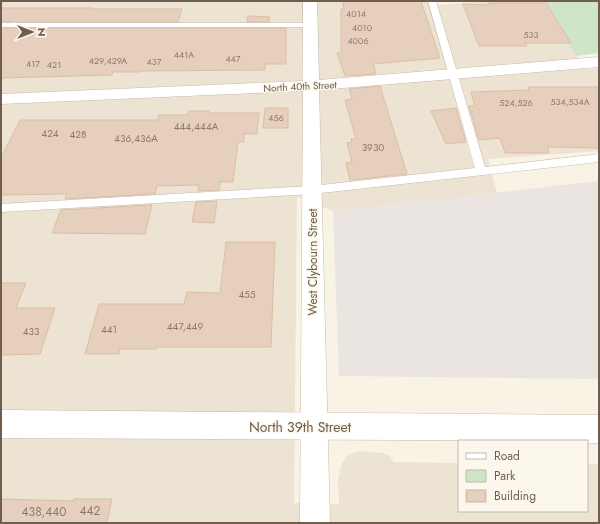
<svg xmlns="http://www.w3.org/2000/svg" width="600" height="524" font-family="Jost,sans-serif">
  <style>
    .residential { fill: #ede3d3 }
    .industrial { fill: #eae5e0 }
    .green { fill: #d0e5c7 }
    .building { fill: #e6d0bd; stroke: #dbbea4 }
    .lines { fill: none; stroke-linecap: round; stroke-linejoin: round }
    .lane-casing { stroke: #c6baac; stroke-width: 1 }
    .street-casing { stroke: #c6baac; stroke-width: 1 }
    .secondary-casing { stroke: #c9bbaa; stroke-width: 1 }
    .path { stroke: #cfb9a5; stroke-width: 2; stroke-dasharray: 0.5 2; stroke-linecap: butt }
    .lane { fill: #fff; fill-rule: evenodd }
    .street { fill: #fff; fill-rule: evenodd }
    .secondary { fill: #fff; fill-rule: evenodd }
    .labels { text-anchor: middle; stroke-width: 3; stroke-linejoin: round; paint-order: stroke }
    .far-number-label { font-size: 9px; fill: #8d7a6a }
    .far-street-label { font-size: 10px; fill: #6f5d4e; stroke: #fcf7ec }
    .number-label { font-size: 10px; fill: #8d7a6a }
    .street-label { font-size: 12px; fill: #6f5d4e; stroke: #fcf7ec }
    .near-number-label { font-size: 12px; fill: #8d7a6a }
    .near-street-label { font-size: 14px; fill: #6f5d4e; stroke: #fcf7ec }
  </style>
  <rect width="100%" height="100%" fill="#f9f3e6"/>
  <polygon class="residential" points="1,1 427,1 429,6 484,1 545,1 584,69 599,68 599,151 488,159 497,193 333,211 297,197 294,503 339,504 338,480 342,463 348,455 358,451 383,453 390,456 394,462 459,463 459,511 587,511 587,464 599,464 599,523 1,523"/>
  <polygon class="industrial" points="599,181 599,379 339,376 333,211"/>
  <polygon class="green" points="545,1 599,1 599,53 576,56"/>
  <g class="building">
    <polygon points="343,1 421,1 440,58 373,64 376,74 345,76 337,53 341,53 341,9 344,9"/>
    <polygon points="488,3 546,3 571,43 525,43 527,46 479,46 463,4 489,5"/>
    <polygon points="1,8 93,8 92,9 182,9 178,22 1,22"/>
    <polygon points="248,16 270,17 269,22 247,22"/>
    <polygon points="1,28 286,28 286,64 265,64 265,70 140,71 140,72 113,72 112,75 1,78"/>
    <polygon points="380,86 407,174 350,180 346,163 352,162 347,143 352,142 351,139 356,139 345,100 352,99 349,89"/>
    <polygon points="528,87 599,87 599,148 547,147 549,153 505,153 500,138 479,140 469,106 475,106 471,92 529,90"/>
    <polygon points="265,108 288,108 288,128 263,128"/>
    <polygon points="456,108 466,142 446,144 431,111"/>
    <polygon points="189,111 209,111 208,113 259,113 257,134 244,134 244,142 238,142 233,182 220,182 219,190 198,191 199,185 157,186 155,194 65,199 67,194 1,195 1,158 20,120 158,120 159,115 188,115"/>
    <polygon points="217,201 214,223 192,222 196,202"/>
    <polygon points="152,205 145,234 52,233 61,210"/>
    <polygon points="226,242 275,242 271,347 156,347 156,349 120,349 119,354 85,354 99,304 184,304 187,292 220,293"/>
    <polygon points="1,283 26,283 16,308 55,308 40,354 1,355"/>
    <polygon points="1,499 74,501 74,499 112,499 107,523 1,523"/>
  </g>
  <g class="lines">
    <g class="lane-casing">
      <g id="lane">
        <polygon points="428,1 436,1 485,167 599,154 599,162 312,194 1,212 1,204 312,186 475,168"/>
        <polygon points="1,23 311,23 315,25 311,27 1,27"/>
      </g>
    </g>
    <g class="street-casing">
      <polygon id="street" points="303,1 317,1 319,80 599,57 599,67 319,90 330,523 300,523 303,91 1,104 1,94 303,81"/>
    </g>
    <g class="secondary-casing">
      <polygon id="secondary" points="1,410 599,415 599,443 587,443 587,441 1,438"/>
    </g>
    <polyline class="path" points="594,1 599,2"/>
    <use href="#lane" class="lane"/>
    <use href="#street" class="street"/>
    <use href="#secondary" class="secondary"/>
  </g>
  <g class="labels">
    <g class="far-number-label">
      <text x="356" y="17">4014</text>
      <text x="362" y="31">4010</text>
      <text x="531" y="38">533</text>
      <text x="358" y="44">4006</text>
      <text x="184" y="58">441A</text>
      <text x="233" y="62">447</text>
      <text x="108" y="64">429,429A</text>
      <text x="154" y="65">437</text>
      <text x="33" y="67">417</text>
      <text x="54" y="68">421</text>
      <text x="570" y="105">534,534A</text>
      <text x="516" y="106">524,526</text>
      <text x="276" y="121">456</text>
    </g>
    <g class="far-street-label">
      <text transform="translate(300 86) rotate(-3)" y="4">North 40th Street</text>
    </g>
    <g class="number-label">
      <text x="196" y="130">444,444A</text>
      <text x="50" y="137">424</text>
      <text x="78" y="138">428</text>
      <text x="136" y="142">436,436A</text>
      <text x="373" y="151">3930</text>
      <text x="247" y="298">455</text>
      <text x="185" y="330">447,449</text>
      <text x="109" y="333">441</text>
      <text x="31" y="335">433</text>
    </g>
    <g class="street-label">
      <text transform="translate(313 262) rotate(-90)" y="4">West Clybourn Street</text>
    </g>
    <g class="near-number-label">
      <text x="90" y="515">442</text>
      <text x="44" y="516">438,440</text>
    </g>
    <g class="near-street-label">
      <text x="300" y="432">North 39th Street</text>
    </g>
  </g>
  <rect width="600" height="524" fill="none" stroke="#6f5d4e" stroke-width="4"/>
  <rect x="458" y="440" width="130" height="72" fill="#fcf7ec" stroke="#c4b9ad"/>
  <rect x="466" y="453" width="20" height="6" fill="#ffffff" stroke="#c4b9ad"/>
  <text x="494" y="460" font-size="12" fill="#6f5d4e">Road</text>
  <rect x="466" y="470" width="20" height="12" fill="#d0e5c7" stroke="#c4b9ad"/>
  <text x="494" y="480" font-size="12" fill="#6f5d4e">Park</text>
  <rect x="466" y="490" width="20" height="12" fill="#e6d0bd" stroke="#c4b9ad"/>
  <text x="494" y="500" font-size="12" fill="#6f5d4e">Building</text>
  <g transform="translate(32 32) rotate(90)" stroke="#fcf7ec" stroke-width="3" paint-order="stroke">
  <path d="M0-3L7 15L0 10L-7 15Z" fill="#6f5d4e"/>
  <text y="-6" font-size="11" font-weight="bold" text-anchor="middle" fill="#6f5d4e">N</text>
  </g>
</svg>
